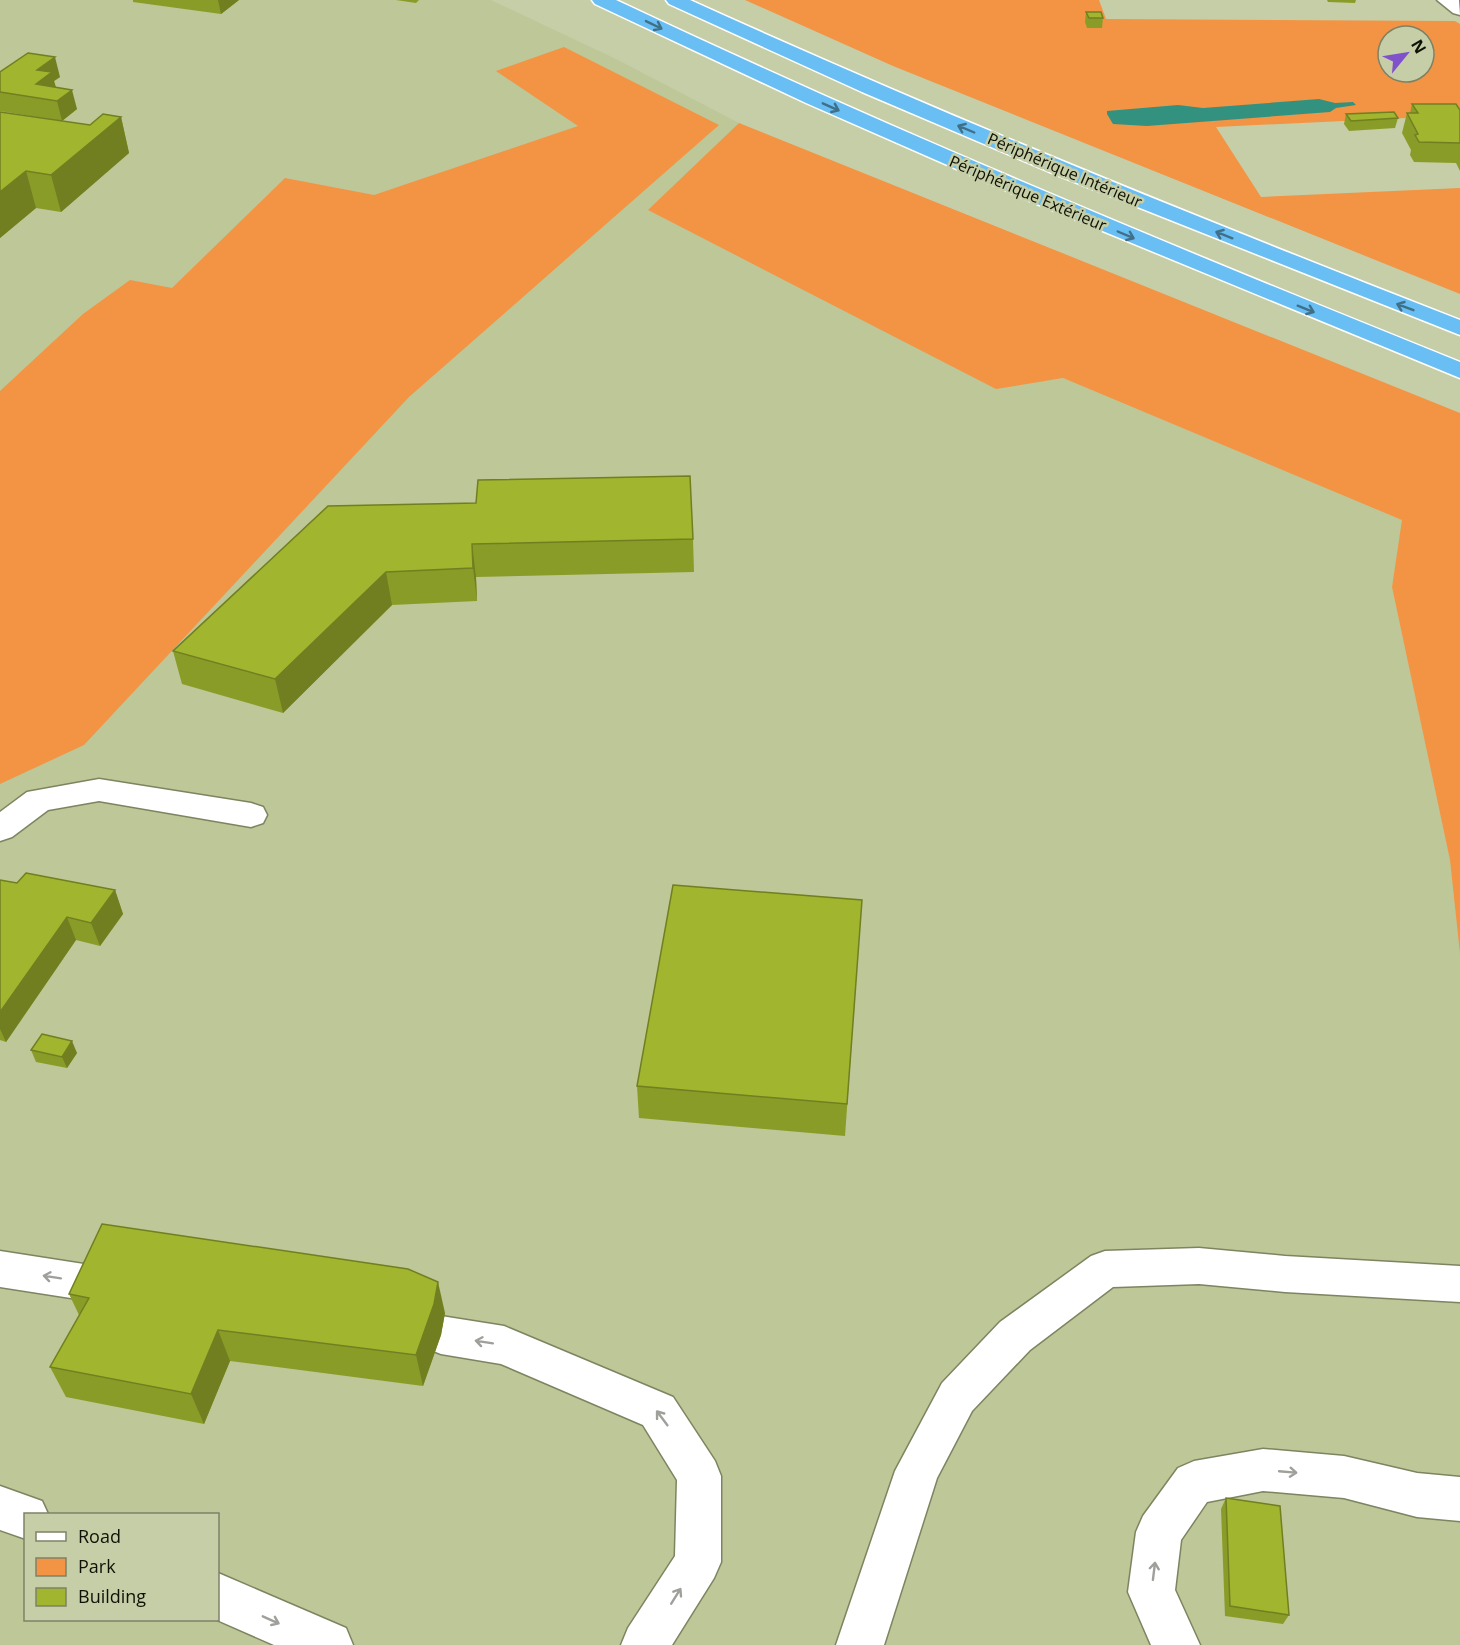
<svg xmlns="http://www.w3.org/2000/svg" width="1460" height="1645" font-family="'Open Sans',sans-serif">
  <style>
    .built { fill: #bdc798; fill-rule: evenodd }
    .green { fill: #f29444; fill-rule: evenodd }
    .water { fill: #33917f }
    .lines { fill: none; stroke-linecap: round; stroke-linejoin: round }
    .minor-casing { stroke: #7d8460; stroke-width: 3 }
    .highway-casing { stroke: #fff; stroke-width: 3 }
    .minor { fill: #fff; fill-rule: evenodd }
    .highway { fill: #69bef3; fill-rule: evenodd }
    .wall { fill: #8a9c28 }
    .shaded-wall { fill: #717f21 }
    .building { fill: #a1b52f; stroke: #717f21; stroke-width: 1.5 }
    .oneway { stroke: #407087 }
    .oneway2 { stroke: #9fa09b }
    .labels { text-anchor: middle; stroke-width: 5; stroke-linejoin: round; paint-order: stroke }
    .far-street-label { font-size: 16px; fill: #0f1104; stroke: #c6cea7 }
  </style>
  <rect width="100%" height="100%" fill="#c6cea7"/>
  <path class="built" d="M0,0H491L616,59L739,123L649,210L996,388L1063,378L1403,520L1392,587L1450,860L1460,954V1645H0ZM26,1514H218V1620H26Z"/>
  <g class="green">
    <path d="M745,0H1099L1106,19L1455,21L1460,24V119L1406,118L1216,127L1261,197L1460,188V294L893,66ZM1388,36H1424V72H1388Z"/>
    <polygon points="564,47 719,125 409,397 84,745 0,784 0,391 83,314 130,280 172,288 285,178 374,195 578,126 496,71"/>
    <polygon points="739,123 1460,413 1460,954 1450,860 1392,587 1402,520 1063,378 996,389 648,210"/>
  </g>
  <polygon class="water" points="1319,99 1335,103 1353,102 1356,105 1336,108 1330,112 1147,126 1113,124 1107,114 1107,111 1178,105 1203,108"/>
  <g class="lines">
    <g class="minor-casing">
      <g id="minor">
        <polygon points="1437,0 1459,0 1460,15 1453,13"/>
        <polygon points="99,779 251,803 263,807 267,815 263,823 251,827 99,801 48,810 12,837 0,841 0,812 27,792"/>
        <polygon points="1199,1248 1285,1256 1460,1266 1460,1302 1285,1292 1199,1284 1113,1287 1030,1350 972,1411 937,1478 884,1645 836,1645 895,1471 942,1383 1000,1322 1091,1256 1105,1251"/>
        <polygon points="0,1251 103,1267 118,1272 124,1285 118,1298 103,1303 0,1287"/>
        <polygon points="441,1316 504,1326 673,1397 715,1461 721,1476 721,1562 714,1578 672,1645 621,1645 628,1628 675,1556 677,1480 643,1425 501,1364 441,1354 426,1348 420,1335 426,1322"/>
        <polygon points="1263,1449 1344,1456 1417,1473 1460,1477 1460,1521 1417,1517 1344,1498 1263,1491 1207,1502 1181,1540 1175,1590 1200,1645 1151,1645 1128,1592 1136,1532 1143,1516 1178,1468 1194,1461"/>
        <polygon points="0,1486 42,1501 48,1514 26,1514 26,1539 0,1530"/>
        <polygon points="218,1573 346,1628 353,1645 274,1645 217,1620"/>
      </g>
    </g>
    <g class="highway-casing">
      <g id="highway">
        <path d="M592,0H616C893,131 1176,248 1460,362V378L1020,197L806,103L595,4Z"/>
        <path d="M666,0H690C943,115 1201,219 1460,320V335L1057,175L862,92L669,4Z"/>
      </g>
    </g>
    <use href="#minor" class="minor"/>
    <use href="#highway" class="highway"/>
  </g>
  <g class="wall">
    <polygon points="133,0 239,0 221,14 133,2"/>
    <polygon points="396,0 419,0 416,3"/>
    <polygon points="1327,0 1356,0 1355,3 1328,2"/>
    <polygon points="1086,12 1103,18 1102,28 1087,28 1085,22"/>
    <polygon points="0,72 60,77 54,81 56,87 77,109 62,121 0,111"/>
    <polygon points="1412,104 1460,110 1460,171 1456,163 1414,162 1410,155 1411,150 1402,133 1407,113 1410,113"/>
    <polygon points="0,112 90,125 121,117 129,153 61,212 36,208 0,238"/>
    <polygon points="1346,114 1398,118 1395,128 1349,131 1344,124"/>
    <polygon points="328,506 693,539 694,572 476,577 477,601 392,605 283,713 182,684 173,651"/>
    <polygon points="0,880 17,883 115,890 123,914 100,946 76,940 6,1042 0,1040"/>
    <polygon points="862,900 845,1136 639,1118 637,1086"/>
    <polygon points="31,1050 77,1053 67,1068 36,1062"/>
    <polygon points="69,1294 445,1313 441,1335 423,1386 230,1361 204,1424 66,1397 50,1367 79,1315"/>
    <polygon points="1226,1498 1289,1615 1283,1624 1225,1616 1221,1509"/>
  </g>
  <g class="shaded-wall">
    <polygon points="218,0 239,0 221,14"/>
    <polygon points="55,57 60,77 54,81 57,92 36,84 37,70"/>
    <polygon points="72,90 77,109 62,121 57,101"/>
    <polygon points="121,117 129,153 61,212 51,175"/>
    <polygon points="26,171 36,208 0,238 0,192"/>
    <polygon points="472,544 476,577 477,601 473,568"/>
    <polygon points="386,572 392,605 283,713 275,679"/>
    <polygon points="115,890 123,914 100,946 91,923"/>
    <polygon points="67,917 76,940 6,1042 0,1029 0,1012"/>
    <polygon points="72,1041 77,1053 67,1068 62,1057"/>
    <polygon points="438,1282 445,1313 441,1335 423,1386 416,1355"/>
    <polygon points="218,1330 230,1361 204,1424 191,1394"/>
  </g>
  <g class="building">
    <polygon points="1086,12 1101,12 1103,18 1089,18"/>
    <polygon points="28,53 55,57 37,70 52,72 36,84 72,90 57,101 0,92 0,72"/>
    <polygon points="1412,104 1456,104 1460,110 1460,143 1419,142 1415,135 1418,134 1407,113 1418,113"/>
    <polygon points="0,112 90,125 103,114 121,117 51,175 26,171 0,192"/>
    <polygon points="1394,112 1398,118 1351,121 1346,114"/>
    <polygon points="690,476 693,539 472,544 473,568 386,572 275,679 173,651 328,506 476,503 478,480"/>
    <polygon points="26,873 115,890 91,923 67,917 0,1012 0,880 17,883"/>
    <polygon points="673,885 862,900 847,1104 637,1086"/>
    <polygon points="42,1034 72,1041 62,1057 31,1050"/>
    <polygon points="102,1224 408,1269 438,1282 434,1304 416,1355 218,1330 191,1394 50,1367 89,1298 69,1294"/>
    <polygon points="1226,1498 1280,1506 1289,1615 1230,1606"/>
  </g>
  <defs><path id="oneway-shaft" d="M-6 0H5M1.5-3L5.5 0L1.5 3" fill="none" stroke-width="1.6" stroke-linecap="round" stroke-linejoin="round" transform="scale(1.5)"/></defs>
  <g class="oneway">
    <use href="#oneway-shaft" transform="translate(654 25) rotate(26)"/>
    <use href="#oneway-shaft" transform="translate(831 107) rotate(24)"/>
    <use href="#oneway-shaft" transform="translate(966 129) rotate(-157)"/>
    <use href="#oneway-shaft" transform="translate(1126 235) rotate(23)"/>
    <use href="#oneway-shaft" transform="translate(1224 235) rotate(-158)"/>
    <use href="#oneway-shaft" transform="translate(1405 307) rotate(-159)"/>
    <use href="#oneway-shaft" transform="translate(1306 309) rotate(22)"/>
  </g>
  <g class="oneway2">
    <use href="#oneway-shaft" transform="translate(52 1277) rotate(-171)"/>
    <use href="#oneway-shaft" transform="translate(484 1342) rotate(-171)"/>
    <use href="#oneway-shaft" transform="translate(662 1418) rotate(-127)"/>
    <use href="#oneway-shaft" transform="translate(1288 1472) rotate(5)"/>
    <use href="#oneway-shaft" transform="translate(1154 1571) rotate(-83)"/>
    <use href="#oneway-shaft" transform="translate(676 1596) rotate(-58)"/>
    <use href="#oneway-shaft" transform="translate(271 1620) rotate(24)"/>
  </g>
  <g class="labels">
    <g class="far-street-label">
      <text transform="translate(1065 170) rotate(23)" y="6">Périphérique Intérieur</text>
      <text transform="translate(1028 193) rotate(23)" y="6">Périphérique Extérieur</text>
    </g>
  </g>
  <rect x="24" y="1513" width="195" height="108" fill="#c6cea7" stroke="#7d8266" stroke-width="1.5"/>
  <rect x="36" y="1532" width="30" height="9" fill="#ffffff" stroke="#7d8266" stroke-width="1.5"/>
  <text x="78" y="1543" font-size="18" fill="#0f1104">Road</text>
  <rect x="36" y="1558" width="30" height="18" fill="#f29444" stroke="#7d8266" stroke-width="1.5"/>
  <text x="78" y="1573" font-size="18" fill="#0f1104">Park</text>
  <rect x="36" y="1588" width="30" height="18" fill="#a1b52f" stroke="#7d8266" stroke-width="1.5"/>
  <text x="78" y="1603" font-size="18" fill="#0f1104">Building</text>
  <g transform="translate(1406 54) rotate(60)"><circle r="28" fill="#c6cea7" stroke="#7d8266" stroke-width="1.5"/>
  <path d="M0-4.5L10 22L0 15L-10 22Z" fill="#7f51ca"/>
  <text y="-9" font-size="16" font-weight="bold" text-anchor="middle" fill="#0f1104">N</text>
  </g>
</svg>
